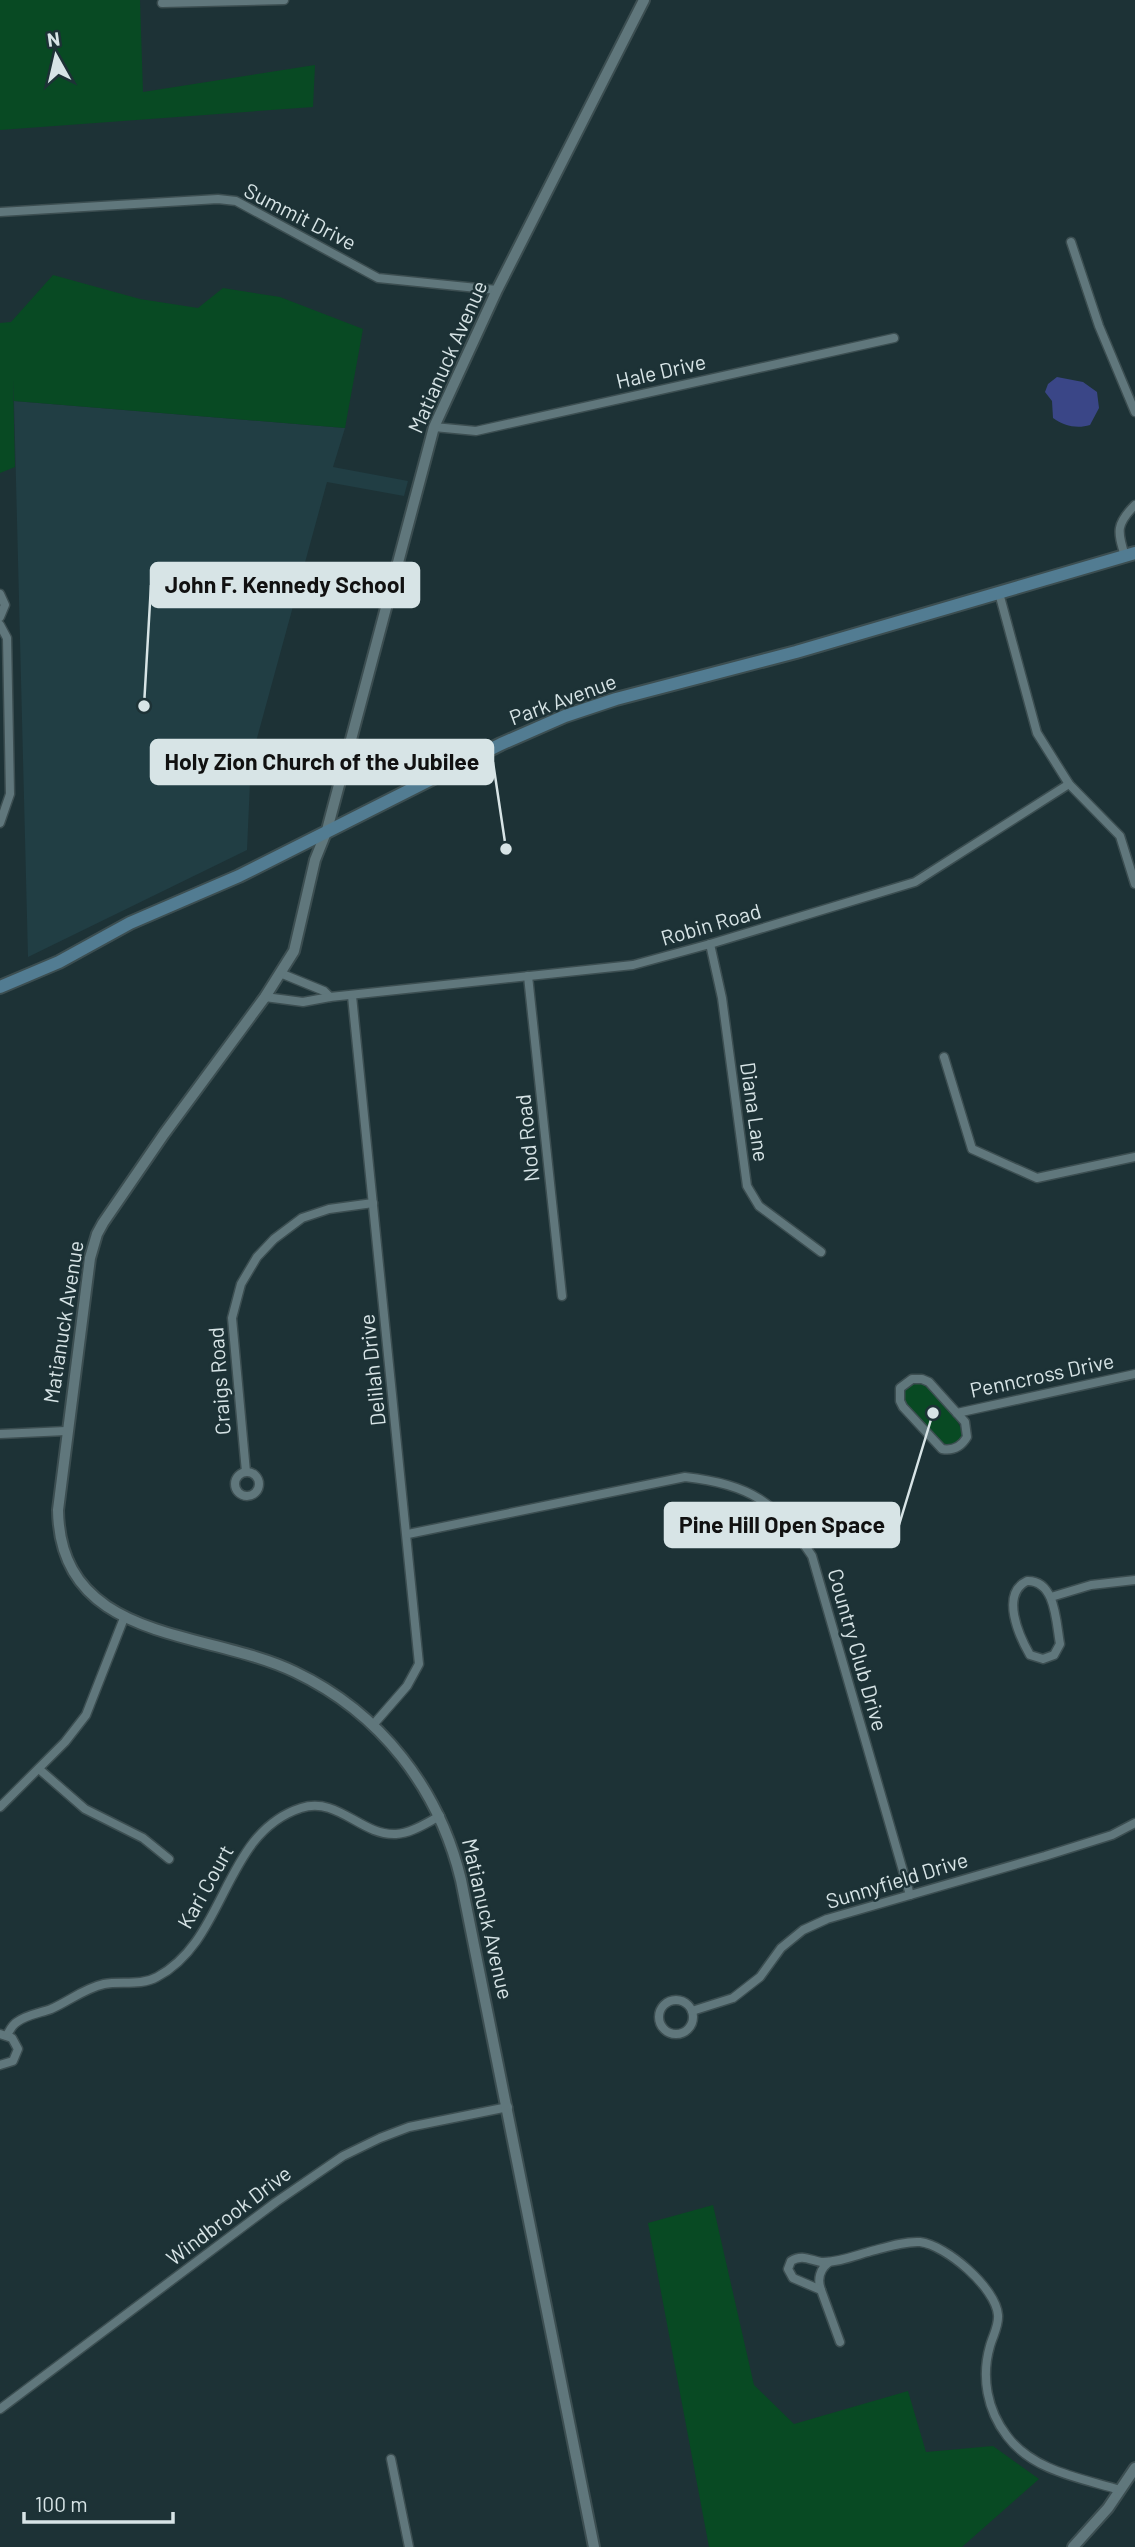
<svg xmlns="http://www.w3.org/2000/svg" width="1135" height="2547" font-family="Barlow,sans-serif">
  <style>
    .built { fill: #213e44 }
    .green { fill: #084a23 }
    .water { fill: #3a4687 }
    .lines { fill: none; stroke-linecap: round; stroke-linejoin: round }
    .minor-casing { stroke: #3c4e51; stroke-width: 11 }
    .tertiary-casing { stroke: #3c4e51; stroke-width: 14 }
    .secondary-casing { stroke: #3c4e51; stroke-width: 16 }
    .minor { stroke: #60777c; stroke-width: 8 }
    .tertiary { stroke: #60777c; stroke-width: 10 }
    .secondary { stroke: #527c92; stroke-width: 12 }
    .labels { text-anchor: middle; stroke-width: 5; stroke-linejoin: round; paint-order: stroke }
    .street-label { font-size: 21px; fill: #d7e4e6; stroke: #1d3236 }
    .leader { fill: none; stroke: #d7e4e6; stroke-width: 2.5 }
    .callout-dot { fill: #d7e4e6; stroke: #1d3236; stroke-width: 2.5 }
    .callout { fill: #d7e4e6; stroke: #d7e4e6; stroke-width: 2.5 }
    .callout-label { font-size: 23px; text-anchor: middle; font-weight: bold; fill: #111 }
  </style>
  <rect width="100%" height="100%" fill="#1d3236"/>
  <polygon class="built" points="14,401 345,428 333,467 408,481 404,496 327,482 251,760 247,850 28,957"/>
  <g class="green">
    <polygon points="0,0 140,0 143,92 315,65 313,107 0,130"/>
    <polygon points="53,275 140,299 198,308 223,288 280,297 363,329 345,428 14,401 13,380 15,467 0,473 0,323 11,322"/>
    <path d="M918,1383C932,1386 963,1421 962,1436L956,1443L948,1445L939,1441L905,1403L903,1395L907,1387Z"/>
    <polygon points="713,2205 754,2385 794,2424 908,2391 926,2452 993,2446 1039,2479 962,2547 709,2547 648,2223"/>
  </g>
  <path class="water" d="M1057,377L1083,382L1097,392L1099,408L1090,425C1077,429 1064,426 1053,418L1052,401L1045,392L1048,384Z"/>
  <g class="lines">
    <g class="minor-casing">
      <g id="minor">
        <polyline points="162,3 284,0"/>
        <polyline points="0,212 218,199 236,201 378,278 497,290"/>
        <polyline points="1071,242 1099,326 1135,412"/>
        <polyline points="434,427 476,431 894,338"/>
        <path d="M1125,556C1117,531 1116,524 1135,505"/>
        <polyline points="999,593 1037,733 1069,784 1120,836 1135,884"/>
        <polyline points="0,594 5,605 0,617"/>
        <polyline points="0,625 7,638 10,794 0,823"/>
        <polyline points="710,944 722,998 747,1186 759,1206 821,1252"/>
        <polyline points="280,973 324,991 330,997"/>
        <polyline points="528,976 562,1296"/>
        <polyline points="352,996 419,1664 407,1686 373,1725"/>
        <polyline points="265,997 303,1002 330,997 633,965 710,944 915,882 1069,784"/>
        <polyline points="944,1057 972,1149 1037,1178 1135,1157"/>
        <path d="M912,1379H922L929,1382L965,1422L967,1437C961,1447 953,1451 942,1449L903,1407L900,1401V1388Z"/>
        <polyline points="957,1413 1135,1374"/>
        <polyline points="0,1434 66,1431"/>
        <circle cx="247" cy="1484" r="12"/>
        <polyline points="246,1472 232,1318 241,1284 257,1257 274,1239 302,1218 329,1209 373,1203"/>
        <path d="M408,1534L685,1477C750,1484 776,1502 812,1556L910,1895"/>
        <path d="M1027,1581C1056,1580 1056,1623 1060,1644L1054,1655L1043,1659L1030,1655C1019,1636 1000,1594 1027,1581Z"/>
        <polyline points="1051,1597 1091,1585 1135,1580"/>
        <polyline points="39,1769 85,1809 143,1838 169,1859"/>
        <polyline points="0,1807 65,1742 86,1715 124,1618"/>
        <circle cx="676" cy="2017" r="17"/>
        <polyline points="692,2011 733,1998 760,1977 781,1948 803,1930 827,1919 1045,1856 1112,1835 1135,1823"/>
        <polyline points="0,2034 12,2038 18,2049 13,2061 0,2065"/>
        <path d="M7,2035C10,2030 12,2025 17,2022C26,2015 40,2013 51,2009C69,2001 85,1988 104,1984C121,1981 141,1986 157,1977C227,1940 223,1833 301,1808C338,1796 361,1836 396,1834C412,1833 426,1823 440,1816"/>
        <path d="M821,2290C817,2279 820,2269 829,2262"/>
        <path d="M840,2342L821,2290L793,2278L788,2269L791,2261C802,2254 810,2260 821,2262C836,2263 854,2256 868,2252C884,2248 903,2241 920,2242C946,2245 996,2288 998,2315C999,2326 993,2335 990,2346C981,2377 987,2410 1007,2436C1033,2471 1081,2478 1120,2490"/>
        <polyline points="0,2409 276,2202 343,2156 380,2138 409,2127 508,2107"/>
        <polyline points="391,2459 409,2547"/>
      </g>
    </g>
    <g class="tertiary-casing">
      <g id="tertiary">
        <path d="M594,2547L461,1880C439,1789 381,1713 295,1672C207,1629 60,1644 58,1510L90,1258L97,1234L103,1223L164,1134L265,997L294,951L315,860L327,830L434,427L497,290L644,0"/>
        <polyline points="1073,2547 1108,2508 1135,2468"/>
      </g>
    </g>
    <g class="secondary-casing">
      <polyline id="secondary" points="0,987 59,962 130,923 239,876 501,744 565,716 616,699 796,652 1135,553"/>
    </g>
    <use href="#minor" class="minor"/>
    <use href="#tertiary" class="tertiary"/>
    <use href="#secondary" class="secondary"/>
  </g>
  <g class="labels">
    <g class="street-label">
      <text transform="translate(300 217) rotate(27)" y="7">Summit Drive</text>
      <text transform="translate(448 357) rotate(-66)" y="7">Matianuck Avenue</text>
      <text transform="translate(661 372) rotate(-13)" y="7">Hale Drive</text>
      <text transform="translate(563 700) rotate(-20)" y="7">Park Avenue</text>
      <text transform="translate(711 925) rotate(-16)" y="7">Robin Road</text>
      <text transform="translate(754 1112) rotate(82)" y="7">Diana Lane</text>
      <text transform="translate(528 1138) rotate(-96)" y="7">Nod Road</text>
      <text transform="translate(64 1322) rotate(-81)" y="7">Matianuck Avenue</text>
      <text transform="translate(373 1370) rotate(-96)" y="7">Delilah Drive</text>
      <text transform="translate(1042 1376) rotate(-12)" y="7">Penncross Drive</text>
      <text transform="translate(220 1381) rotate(-94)" y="7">Craigs Road</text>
      <text transform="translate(857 1650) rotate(74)" y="7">Country Club Drive</text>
      <text transform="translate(897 1881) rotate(-17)" y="7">Sunnyfield Drive</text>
      <text transform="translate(206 1887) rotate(-61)" y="7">Kari Court</text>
      <text transform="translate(487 1919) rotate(77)" y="7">Matianuck Avenue</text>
      <text transform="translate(229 2216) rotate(-37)" y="7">Windbrook Drive</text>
    </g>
  </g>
  <path class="leader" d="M144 706L151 585M506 849L493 762M933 1413L899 1525"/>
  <g class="callout-dot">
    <circle cx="144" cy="706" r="7"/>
    <circle cx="506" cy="849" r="7"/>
    <circle cx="933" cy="1413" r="7"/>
  </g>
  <g class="callout">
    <rect x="151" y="563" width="268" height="44" rx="7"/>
    <rect x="151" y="740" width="342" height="44" rx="7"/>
    <rect x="665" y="1503" width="234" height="44" rx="7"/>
  </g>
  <g class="callout-label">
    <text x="285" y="593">John F. Kennedy School</text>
    <text x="322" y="770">Holy Zion Church of the Jubilee</text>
    <text x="782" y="1533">Pine Hill Open Space</text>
  </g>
  <g transform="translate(56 56) rotate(352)" stroke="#1d3236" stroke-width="5" paint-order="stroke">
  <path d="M0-5L12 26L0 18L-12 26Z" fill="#d7e4e6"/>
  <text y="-10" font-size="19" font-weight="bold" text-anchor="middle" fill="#d7e4e6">N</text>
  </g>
  <path d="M24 2512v10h149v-10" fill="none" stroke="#d7e4e6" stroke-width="3.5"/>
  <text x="35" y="2512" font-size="21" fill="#d7e4e6" stroke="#1d3236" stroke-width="5" paint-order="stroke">100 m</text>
</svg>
